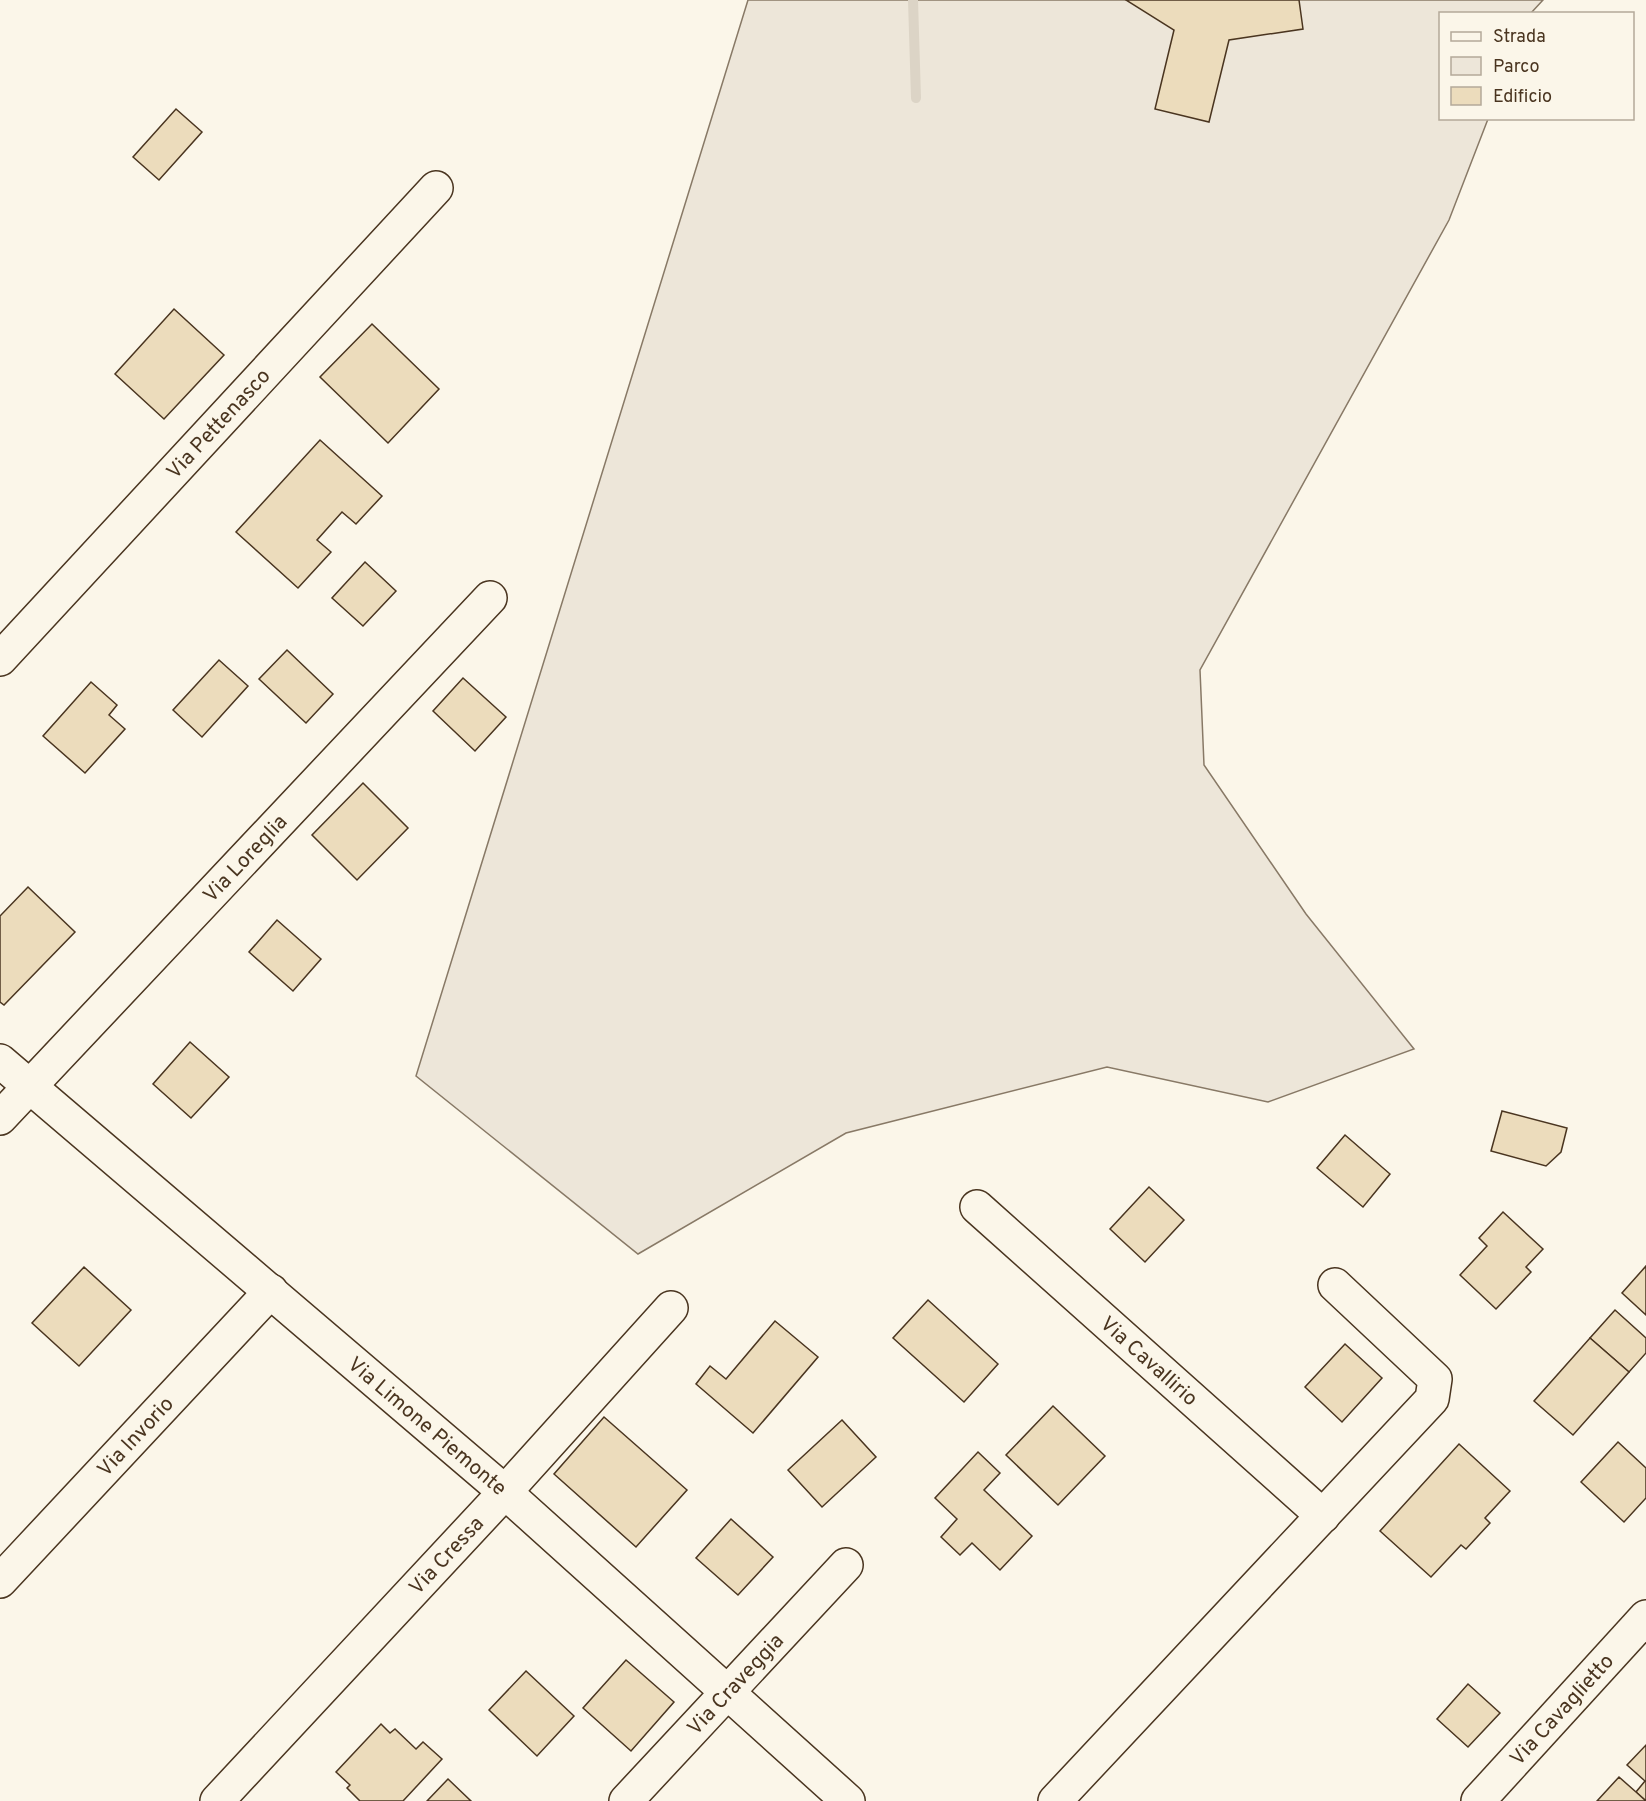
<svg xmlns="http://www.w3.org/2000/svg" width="1646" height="1801" font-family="Overpass,sans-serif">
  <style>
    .green { fill: #ede6d9; stroke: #887966; stroke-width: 1.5 }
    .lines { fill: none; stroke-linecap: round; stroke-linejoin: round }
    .stream { stroke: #dcd4c6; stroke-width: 10 }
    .building { fill: #ecdcbc; stroke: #4a3520; stroke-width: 1.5 }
    .minor-casing { stroke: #4a3520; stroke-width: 36 }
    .minor { stroke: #fbf6e9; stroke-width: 33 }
    .labels { text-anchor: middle; stroke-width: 4.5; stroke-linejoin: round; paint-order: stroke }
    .street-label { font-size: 21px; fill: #4a3520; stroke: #fbf6e9 }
  </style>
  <rect width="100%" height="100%" fill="#fbf6e9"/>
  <polygon class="green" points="748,0 1543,0 1531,13 1440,14 1440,118 1488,119 1449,220 1200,670 1204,765 1306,914 1414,1049 1268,1102 1107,1067 846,1133 638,1254 416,1076"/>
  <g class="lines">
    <polyline class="stream" points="913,0 916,98"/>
  </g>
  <g class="building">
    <polygon points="1126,0 1299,0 1303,29 1229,40 1209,122 1155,109 1174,30"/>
    <polygon points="176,109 202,132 159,180 133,157"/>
    <polygon points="174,309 224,355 164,419 115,374"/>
    <polygon points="372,324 439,389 388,443 320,377"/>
    <polygon points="320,440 382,496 356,524 342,512 317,540 331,552 298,588 236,532"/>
    <polygon points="365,562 396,591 363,626 332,598"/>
    <polygon points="287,650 333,694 306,723 259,679"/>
    <polygon points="219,660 248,686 202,737 173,710"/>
    <polygon points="463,678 506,717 475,751 433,711"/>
    <polygon points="91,682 117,705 109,715 125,729 85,773 43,736"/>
    <polygon points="363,783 408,828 357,880 312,835"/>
    <polygon points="28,887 75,932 4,1005 0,1002 0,916"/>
    <polygon points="277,920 321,959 293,991 249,952"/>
    <polygon points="190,1042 229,1077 191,1118 153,1084"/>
    <polygon points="1502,1111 1567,1128 1561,1152 1546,1166 1491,1151"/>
    <polygon points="1345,1135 1390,1174 1363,1207 1317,1168"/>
    <polygon points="1149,1187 1184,1220 1145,1262 1110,1229"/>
    <polygon points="1503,1212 1543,1249 1526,1267 1531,1272 1496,1309 1460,1275 1487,1246 1479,1238"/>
    <polygon points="1646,1266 1646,1315 1622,1293"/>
    <polygon points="84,1267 131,1310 79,1366 32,1323"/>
    <polygon points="928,1300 998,1364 964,1402 893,1338"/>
    <polygon points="1615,1310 1646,1338 1646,1353 1629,1372 1590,1338"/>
    <polygon points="775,1321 818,1357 753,1433 696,1384 710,1366 726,1379"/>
    <polygon points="1590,1338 1629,1372 1573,1435 1534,1401"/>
    <polygon points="1345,1344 1382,1378 1342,1422 1305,1387"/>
    <polygon points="1053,1406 1105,1456 1058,1505 1006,1455"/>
    <polygon points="604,1417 687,1490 636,1547 554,1474"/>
    <polygon points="842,1420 876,1457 822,1507 788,1470"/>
    <polygon points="1618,1442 1646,1468 1646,1498 1624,1522 1581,1482"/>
    <polygon points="1459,1444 1510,1491 1485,1518 1490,1523 1466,1549 1461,1545 1431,1577 1380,1531"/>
    <polygon points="978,1452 1000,1473 984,1490 1032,1536 1000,1570 972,1543 960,1555 941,1537 957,1519 935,1498"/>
    <polygon points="731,1519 773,1557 738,1595 696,1558"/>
    <polygon points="626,1660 674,1702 631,1751 583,1708"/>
    <polygon points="526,1671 574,1716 537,1756 489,1710"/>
    <polygon points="1468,1684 1500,1713 1468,1747 1437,1719"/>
    <polygon points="381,1724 390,1733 395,1729 416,1749 423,1742 442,1759 403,1801 360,1801 347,1788 350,1785 336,1772"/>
    <polygon points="1646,1745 1646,1801 1636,1792 1645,1781 1627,1765"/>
    <polygon points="1619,1777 1636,1792 1646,1801 1597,1801"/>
    <polygon points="448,1779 471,1801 427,1801"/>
  </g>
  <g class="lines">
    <g class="minor-casing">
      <g id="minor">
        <path id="s1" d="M0,659L436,188"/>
        <path id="s2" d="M0,1061L505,1492L848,1801"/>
        <path id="s3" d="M0,1118L490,598"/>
        <path id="s4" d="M977,1207L1323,1516"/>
        <path id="s5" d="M0,1581L271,1291"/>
        <path id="s6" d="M217,1801L505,1492L671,1308"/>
        <path id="s7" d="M626,1801L846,1565"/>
        <polyline points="1055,1801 1432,1399 1435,1379 1335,1285"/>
        <path id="s8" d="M1478,1801L1646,1617"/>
      </g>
    </g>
    <use href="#minor" class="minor"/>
  </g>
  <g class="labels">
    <g class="street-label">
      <text dy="7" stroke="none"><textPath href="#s1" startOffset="321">Via Pettenasco</textPath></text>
      <text dy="7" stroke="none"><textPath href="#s3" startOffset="357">Via Loreglia</textPath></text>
      <text dy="7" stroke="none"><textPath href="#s4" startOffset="231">Via Cavallirio</textPath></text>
      <text dy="7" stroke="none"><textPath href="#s2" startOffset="562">Via Limone Piemonte</textPath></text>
      <text dy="7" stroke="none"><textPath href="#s5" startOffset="198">Via Invorio</textPath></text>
      <text dy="7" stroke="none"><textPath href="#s6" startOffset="336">Via Cressa</textPath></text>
      <text dy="7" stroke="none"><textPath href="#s7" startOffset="160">Via Craveggia</textPath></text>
      <text dy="7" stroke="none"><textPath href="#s8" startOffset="124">Via Cavaglietto</textPath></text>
    </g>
  </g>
  <rect x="1439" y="12" width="195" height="108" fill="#fbf6e9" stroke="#b4a999" stroke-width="1.5"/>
  <rect x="1451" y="32" width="30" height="9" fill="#fbf6e9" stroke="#b4a999" stroke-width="1.5"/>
  <text x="1493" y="42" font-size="18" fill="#4a3520">Strada</text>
  <rect x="1451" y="57" width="30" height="18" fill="#ede6d9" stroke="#b4a999" stroke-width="1.5"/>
  <text x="1493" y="72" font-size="18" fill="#4a3520">Parco</text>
  <rect x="1451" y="87" width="30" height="18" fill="#ecdcbc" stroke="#b4a999" stroke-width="1.5"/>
  <text x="1493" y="102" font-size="18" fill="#4a3520">Edificio</text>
</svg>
